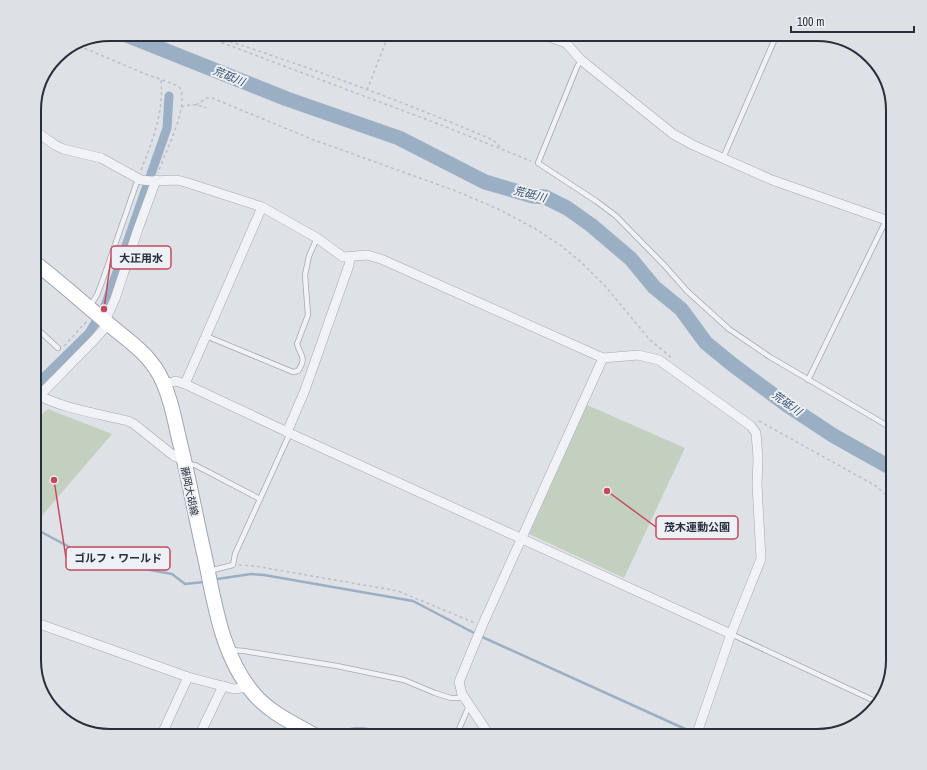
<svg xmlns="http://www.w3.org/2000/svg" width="927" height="770" font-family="'Archivo Narrow','Noto Sans JP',sans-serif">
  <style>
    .green { fill: #c4d0bf }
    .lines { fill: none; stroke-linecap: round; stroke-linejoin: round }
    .stream { stroke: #9bafc4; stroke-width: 2.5 }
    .canal { stroke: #9bafc4; stroke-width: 9 }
    .river { stroke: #9bafc4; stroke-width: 15 }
    .service-casing { stroke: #a4a8b0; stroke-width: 6 }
    .minor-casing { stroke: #a4a8b0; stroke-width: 10 }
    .primary-casing { stroke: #9ea6b1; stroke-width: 16 }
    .path { stroke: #bcbfc5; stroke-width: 1.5; stroke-dasharray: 3 3; stroke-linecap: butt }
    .service { stroke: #f0f2f5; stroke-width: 4.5 }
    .minor { stroke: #f0f2f5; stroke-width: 9 }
    .primary { stroke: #fff; stroke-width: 14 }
    .labels { text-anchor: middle; stroke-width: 4; stroke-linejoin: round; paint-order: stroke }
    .street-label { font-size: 10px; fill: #282f3c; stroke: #edf0f4 }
    .water-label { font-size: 11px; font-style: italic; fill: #354e6d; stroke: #edf0f4 }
    .rim { fill: none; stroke: #282f3c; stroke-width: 2 }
    .leader { fill: none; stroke: #c5495d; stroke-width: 1.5 }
    .callout-dot { fill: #c5495d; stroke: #edf0f4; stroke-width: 1.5 }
    .callout { fill: #edf0f4; stroke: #c5495d; stroke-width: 1.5 }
    .callout-label { font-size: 11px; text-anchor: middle; font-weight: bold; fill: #282f3c }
  </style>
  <rect width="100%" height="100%" fill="#dee1e6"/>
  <g class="green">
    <polygon points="587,405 685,448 624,578 529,534"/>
    <polygon points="48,409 112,434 34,525 34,421"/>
  </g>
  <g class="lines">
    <g class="stream">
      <polyline points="34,528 86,556 93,557 106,555 117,557 140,568 172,574 185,584 204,582"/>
      <polyline points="217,579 251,574 264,575 413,601 476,634"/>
      <polyline points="480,636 694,733"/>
    </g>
    <polyline class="canal" points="34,387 89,333 104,309 167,128 169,96"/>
    <polyline class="river" points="124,34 287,99 399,138 485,182 533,196 545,197 567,208 591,225 631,259 654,287 681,309 706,343 733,365 787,405 834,436 893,469"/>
    <g class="service-casing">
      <g id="service">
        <polyline points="581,60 577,67 538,163 596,201 616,216 665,266 687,291 729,329 770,357 893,429"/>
        <polyline points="723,158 777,34"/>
        <polyline points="34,280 42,270"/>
        <polyline points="90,306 97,295 102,282 138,179"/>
        <polyline points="34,326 58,348"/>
        <path d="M206,336L293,372L298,371C307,357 301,357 297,344L308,315L305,275L309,256L317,238"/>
        <polyline points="808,380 893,206"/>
        <polyline points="186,464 195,465 260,499"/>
        <polyline points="209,571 233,565 235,554 290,433"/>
        <polyline points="731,634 877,702"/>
        <polyline points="232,650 244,651 337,666 404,680 435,693 451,698 464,698"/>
        <path d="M337,736C352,727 371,730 386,736"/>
        <polyline points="456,736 469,706"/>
      </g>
    </g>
    <g class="minor-casing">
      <g id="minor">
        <polyline points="541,34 566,43"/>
        <polyline points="562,34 566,43 581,60 673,134 693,145 772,180 886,220 893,225"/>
        <polyline points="34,130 55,145 63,149 101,158 141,180 152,181 177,180 185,182 262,207 317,238 343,257 367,255 381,259 603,358 638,355 659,360 751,426 756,433 758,458 757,484 761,559 731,634 696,736"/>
        <polyline points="105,321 115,299 138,229 156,180"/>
        <polyline points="164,384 176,381 185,384 298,437 731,634"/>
        <polyline points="185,384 262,207"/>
        <path d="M34,393C63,409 96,413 128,421L134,424L174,456L184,460"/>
        <polyline points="39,396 95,339 108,324"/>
        <polyline points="287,432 305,390 349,265 350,257"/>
        <polyline points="34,622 188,677 234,689 248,687"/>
        <polyline points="161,736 188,677"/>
        <polyline points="199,736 223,686"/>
        <polyline points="490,736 462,694 459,682 482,626 603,358"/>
      </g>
    </g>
    <g class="primary-casing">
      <path id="primary" d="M34,262C59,281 82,302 106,322C125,338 147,352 159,374C171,396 175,423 181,447C190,485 197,523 206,562C215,607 223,658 254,694C270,713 295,724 316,736"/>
    </g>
    <g class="path">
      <polyline points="199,34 441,125 531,161"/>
      <path d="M207,34C303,65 400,100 493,140L500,147"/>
      <path d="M79,46L148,75L174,84L180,88C189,109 165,151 158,173"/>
      <polyline points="367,90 389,34"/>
      <polyline points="196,105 207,98 212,98 314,140 456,191 498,209 534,228 560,245 581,262 606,287 650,340 672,358"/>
      <path d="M181,107C191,104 197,104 206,108"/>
      <path d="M141,170C153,140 164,112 161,79"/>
      <polyline points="64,346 87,321"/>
      <polyline points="759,421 876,486 893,501"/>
      <polyline points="239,565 255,566 398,591 475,623"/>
    </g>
    <use href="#service" class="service"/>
    <use href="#minor" class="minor"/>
    <use href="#primary" class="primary"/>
  </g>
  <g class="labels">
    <g class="street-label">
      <text transform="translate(190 491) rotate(78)" y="4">藤岡大胡線</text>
    </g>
    <g class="water-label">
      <text transform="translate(229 76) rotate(22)" y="4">荒砥川</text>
      <text transform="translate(530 194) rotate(14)" y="4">荒砥川</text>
      <text transform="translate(787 403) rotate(35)" y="4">荒砥川</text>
    </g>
  </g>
  <path d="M0 0H927V770H0ZM110 41H817A69 69 0 0 1 886 110V660A69 69 0 0 1 817 729H110A69 69 0 0 1 41 660V110A69 69 0 0 1 110 41Z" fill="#dde1e5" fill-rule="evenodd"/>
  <path class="rim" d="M110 41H817A69 69 0 0 1 886 110V660A69 69 0 0 1 817 729H110A69 69 0 0 1 41 660V110A69 69 0 0 1 110 41Z"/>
  <path class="leader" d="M104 309L111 258M607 491L656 527M54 480L66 558"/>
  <g class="callout-dot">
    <circle cx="104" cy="309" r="4"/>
    <circle cx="607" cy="491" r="4"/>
    <circle cx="54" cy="480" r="4"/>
  </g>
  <g class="callout">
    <rect x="111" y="246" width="60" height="23" rx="4"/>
    <rect x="656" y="516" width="82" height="23" rx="4"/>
    <rect x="66" y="547" width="104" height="23" rx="4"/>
  </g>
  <g class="callout-label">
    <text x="141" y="262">大正用水</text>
    <text x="697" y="531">茂木運動公園</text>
    <text x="118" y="562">ゴルフ・ワールド</text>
  </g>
  <path d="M791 26v6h123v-6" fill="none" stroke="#282f3c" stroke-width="2"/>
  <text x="797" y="26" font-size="12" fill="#282f3c" stroke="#edf0f4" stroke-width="3" paint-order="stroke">100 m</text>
</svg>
